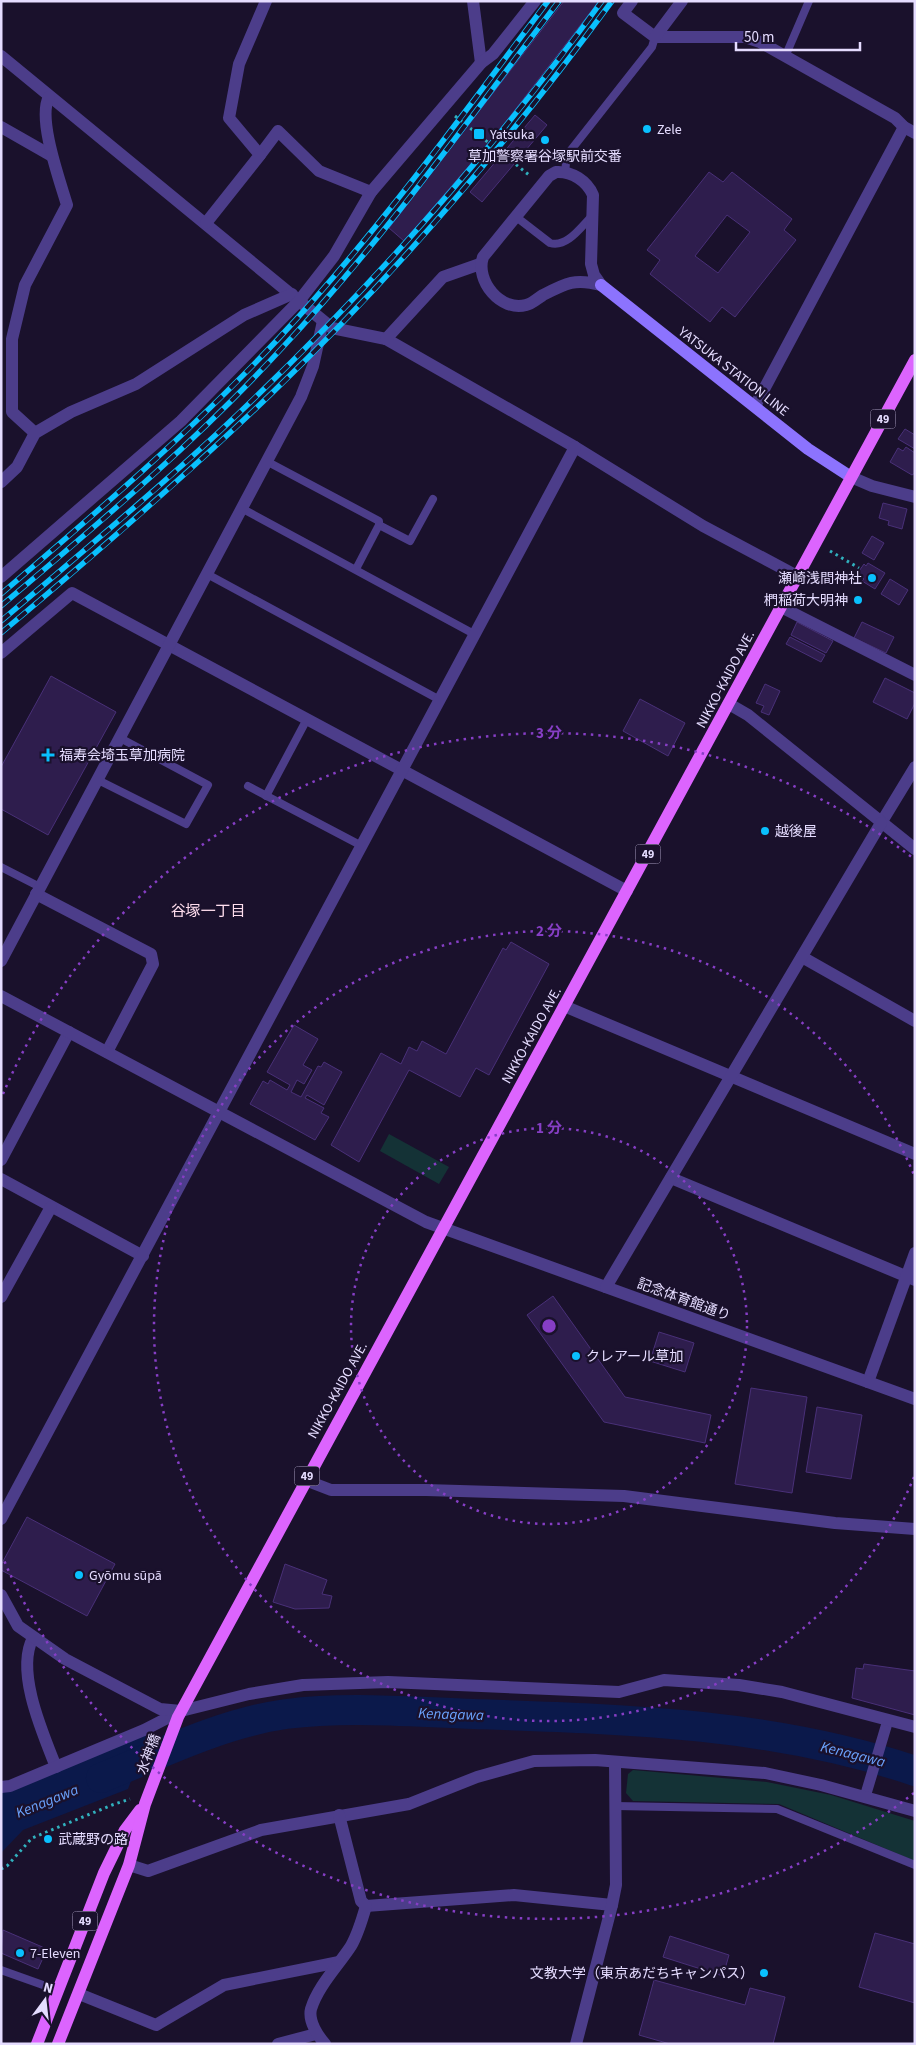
<svg xmlns="http://www.w3.org/2000/svg" width="916" height="2045" font-family="'Source Sans 3','Noto Sans JP',sans-serif">
  <style>
    .green { fill: #143236 }
    .water { fill: #0b194b }
    .lines { fill: none; stroke-linecap: round; stroke-linejoin: round }
    .river { stroke: #0b194b; stroke-width: 30 }
    .building { fill: #2e1d4d; stroke: #493078; fill-rule: evenodd }
    .path { stroke: #31b1be; stroke-width: 3; stroke-dasharray: 2.5 4; stroke-linecap: butt }
    .service { stroke: #4c3d8a; stroke-width: 8 }
    .pedestrian { stroke: #4c3d8a; stroke-width: 11 }
    .minor { stroke: #4c3d8a; stroke-width: 12 }
    .tertiary { stroke: #4c3d8a; stroke-width: 12 }
    .secondary { stroke: #8c73fe; stroke-width: 12 }
    .primary { stroke: #dc64fe; stroke-width: 12 }
    .rail-casing { stroke: #09c0fe; stroke-width: 5.5 }
    .rail { stroke: #1a112c; stroke-width: 4; stroke-dasharray: 11; stroke-linecap: butt }
    .ring { fill: none; stroke: #863ec5; stroke-width: 2.5; stroke-dasharray: 2.5 5 }
    .poi-dot { fill: #09c0fe; stroke: #1a112c; stroke-width: 2 }
    .labels { text-anchor: middle; stroke-width: 4.5; stroke-linejoin: round; paint-order: stroke }
    .shield { fill: #1a112c; stroke: #a89fc0; stroke-width: 1 }
    .shield-label { font-size: 12px; font-weight: bold; fill: #e5dcff }
    .poi-label { font-size: 14px; fill: #e5dcff; stroke: #1a112c; text-anchor: start }
    .street-label { font-size: 14px; fill: #e5dcff; stroke: #1a112c }
    .neighbourhood-label { font-size: 15px; fill: #ffdeee; stroke: #1a112c }
    .water-label { font-size: 15px; font-style: italic; fill: #6ba3fe; stroke: #1a112c }
    .centre { fill: #863ec5; stroke: #1a112c; stroke-width: 2.5 }
    .ring-label { font-size: 15px; text-anchor: middle; font-weight: bold; fill: #863ec5; stroke: #1a112c; stroke-width: 4.5; stroke-linejoin: round; paint-order: stroke }
  </style>
  <rect width="100%" height="100%" fill="#1a112c"/>
  <g class="green">
    <polygon points="389,1134 449,1167 439,1184 380,1151"/>
    <polygon points="633,1770 767,1782 831,1795 915,1821 915,1861 779,1804 633,1801 626,1793 628,1774"/>
  </g>
  <polygon class="water" points="150,1732 128,1789 23,1830 1,1853 1,1792"/>
  <g class="lines">
    <path class="river" d="M101,1778C160,1754 222,1723 286,1714C348,1706 412,1712 474,1714C623,1719 773,1723 915,1771"/>
  </g>
  <g class="building">
    <polygon points="564,1 599,1 494,137 404,241 389,228"/>
    <polygon points="535,115 547,125 482,202 470,192"/>
    <path d="M709,172L723,182L732,172L792,219L784,230L796,240L735,317L722,307L710,322L650,274L660,260L647,250ZM727,215L750,232L718,273L695,256Z"/>
    <polygon points="905,429 915,435 915,449 898,439"/>
    <polygon points="906,447 915,453 915,473 912,475 890,462 898,448 903,451"/>
    <polygon points="883,503 907,509 902,529 888,525 889,521 879,518"/>
    <polygon points="872,536 884,543 874,560 862,553"/>
    <polygon points="868,563 885,573 875,589 862,581 864,579 857,574 864,564 866,566"/>
    <polygon points="890,579 908,590 899,605 881,594"/>
    <polygon points="797,622 833,641 826,653 791,635"/>
    <polygon points="862,622 894,637 886,653 854,638"/>
    <polygon points="790,637 825,655 821,662 786,644"/>
    <polygon points="51,676 116,712 48,835 1,809 1,767"/>
    <polygon points="885,678 915,693 915,703 907,719 873,702"/>
    <polygon points="765,684 780,691 769,715 761,712 764,706 756,703"/>
    <polygon points="640,699 685,723 668,756 623,731"/>
    <polygon points="511,942 549,964 489,1075 476,1068 460,1097 409,1070 359,1162 331,1145 381,1053 401,1064 409,1047 417,1051 422,1041 446,1054 503,948 506,950"/>
    <polygon points="294,1025 318,1039 303,1065 312,1070 304,1084 297,1080 291,1092 301,1097 318,1066 321,1067 324,1062 342,1072 324,1105 307,1095 305,1098 324,1108 321,1113 329,1117 315,1140 250,1104 263,1081 268,1084 270,1080 287,1090 290,1085 267,1072"/>
    <polygon points="553,1296 625,1397 711,1415 705,1443 604,1422 527,1315"/>
    <polygon points="659,1332 694,1343 685,1372 650,1361"/>
    <polygon points="751,1388 807,1397 792,1493 735,1484"/>
    <polygon points="817,1407 862,1415 851,1479 806,1472"/>
    <polygon points="27,1517 115,1564 87,1616 1,1570 1,1565"/>
    <polygon points="285,1564 327,1580 322,1594 332,1596 329,1608 295,1609 273,1602"/>
    <polygon points="864,1664 915,1671 915,1715 852,1698 856,1668 863,1669"/>
    <polygon points="3,1930 47,1949 38,1969 1,1953"/>
    <polygon points="875,1933 915,1944 915,2003 859,1987"/>
    <polygon points="670,1936 729,1955 723,1976 663,1957"/>
    <polygon points="654,1980 745,2005 750,1988 785,1997 773,2044 670,2044 639,2035"/>
  </g>
  <g class="lines">
    <g class="path">
      <polyline points="455,116 529,175"/>
      <polyline points="830,551 859,568"/>
      <polyline points="1,1869 7,1866 32,1838 112,1805 130,1799"/>
    </g>
    <g class="service">
      <polyline points="785,57 809,1"/>
      <polyline points="565,172 567,155 652,47 655,37"/>
      <path d="M515,216L550,243C567,248 581,227 592,216"/>
      <polyline points="268,462 379,521 379,525 410,541 433,499"/>
      <polyline points="243,509 474,634"/>
      <polyline points="356,569 379,525"/>
      <polyline points="207,574 440,700"/>
      <polyline points="98,780 186,824 208,785 120,738"/>
      <polyline points="248,786 362,846"/>
      <polyline points="266,796 307,719"/>
      <polyline points="1,867 40,887"/>
      <polyline points="615,1806 777,1809 915,1865"/>
      <polyline points="1,1970 57,1990"/>
    </g>
    <polyline class="pedestrian" points="865,1797 888,1720"/>
    <g class="minor">
      <polyline points="473,1 481,63"/>
      <polyline points="632,1 623,13 655,37 745,37 760,42 895,118 904,127 915,133"/>
      <polyline points="655,37 682,1"/>
      <polyline points="1,56 332,328 386,339 575,447 703,526 797,576"/>
      <polyline points="1,127 52,156"/>
      <polyline points="260,155 278,131 319,171 371,192"/>
      <polyline points="206,223 260,155 229,118 239,64 266,1"/>
      <polyline points="386,339 443,277 480,264"/>
      <polyline points="755,406 904,127"/>
      <path d="M35,433L12,412V339L25,285L67,205C60,181 37,118 49,97"/>
      <polyline points="1,482 17,467 35,433 71,412 136,384 244,315 292,294"/>
      <polyline points="1,577 181,421 299,301 334,256 371,192 481,63 493,54 535,1"/>
      <polyline points="781,607 915,675"/>
      <polyline points="1,653 72,593 627,891"/>
      <polyline points="881,823 915,767"/>
      <polyline points="36,894 151,954 153,964 107,1052"/>
      <polyline points="802,957 915,1021"/>
      <polyline points="1,961 301,397 313,366 323,321"/>
      <polyline points="564,1006 915,1154"/>
      <polyline points="1,1160 69,1032"/>
      <polyline points="671,1178 915,1280"/>
      <polyline points="1,1179 143,1256"/>
      <polyline points="1,1297 51,1207"/>
      <polyline points="868,1382 915,1253"/>
      <polyline points="305,1480 331,1490 426,1490 624,1496 835,1523 915,1529"/>
      <polyline points="1,1519 575,447"/>
      <path d="M33,1638C15,1671 43,1734 56,1767"/>
      <polyline points="1,1787 10,1786 144,1730 181,1711 249,1694 303,1685 388,1682 619,1692 664,1680 739,1685 782,1692 915,1727"/>
      <polyline points="129,1865 148,1871 261,1830 409,1804 477,1777 534,1761 595,1760 765,1773 821,1785 915,1811"/>
      <polyline points="366,1906 514,1895 612,1905"/>
      <polyline points="79,1994 156,2025 224,1985 339,1962"/>
      <polyline points="278,2044 316,2034"/>
      <path d="M325,2044C318,2036 308,2021 311,2009C318,1986 338,1966 351,1946C358,1934 362,1920 366,1906L361,1901L339,1815"/>
    </g>
    <g class="tertiary">
      <path d="M556,172C572,171 587,181 593,195L591,264L594,275L601,285C575,278 566,283 543,295C538,298 532,304 526,305C501,312 475,281 483,257L549,176Z"/>
      <polyline points="851,477 872,486 915,497"/>
      <polyline points="729,704 748,715 915,849"/>
      <polyline points="1,996 426,1222 915,1399"/>
      <polyline points="606,1287 881,823"/>
      <polyline points="1,1595 18,1626 65,1659 160,1709 181,1711"/>
      <polyline points="576,2044 612,1905 616,1885 615,1762"/>
    </g>
    <polyline class="secondary" points="601,285 808,449 851,477"/>
    <g class="primary">
      <polyline points="37,2044 104,1873 125,1830 140,1810"/>
      <polyline points="58,2044 129,1865 145,1804 178,1717 915,360"/>
    </g>
    <g class="rail-casing">
      <g id="rail">
        <path d="M1,594C97,512 193,430 279,338C377,233 462,116 548,1"/>
        <path d="M1,606C98,524 196,442 282,348C383,240 469,119 559,1"/>
        <path d="M1,621C75,558 150,496 221,430C361,299 489,156 602,1"/>
        <path d="M1,633C94,555 186,476 273,392C398,272 510,140 612,1"/>
      </g>
    </g>
    <use href="#rail" class="rail"/>
  </g>
  <g class="ring">
    <circle cx="549" cy="1326" r="198"/>
    <path d="M914 1477A395 395 0 1 1 914 1175"/>
    <path d="M914 1793A593 593 0 0 1 3 1558M3 1094A593 593 0 0 1 914 859"/>
  </g>
  <g class="poi-dot">
    <circle cx="647" cy="129" r="5"/>
    <rect x="473" y="128" width="12" height="12" rx="2.5"/>
    <circle cx="545" cy="140" r="5"/>
    <circle cx="872" cy="578" r="5"/>
    <circle cx="858" cy="600" r="5"/>
    <path d="M45.5 747.5h5v5h5v5h-5v5h-5v-5h-5v-5h5z"/>
    <circle cx="765" cy="831" r="5"/>
    <circle cx="576" cy="1356" r="5"/>
    <circle cx="79" cy="1575" r="5"/>
    <circle cx="48" cy="1839" r="5"/>
    <circle cx="20" cy="1953" r="5"/>
    <circle cx="764" cy="1973" r="5"/>
  </g>
  <g class="labels">
    <g class="shield">
      <rect x="870.5" y="409.5" width="25" height="19" rx="4"/>
      <rect x="635.5" y="844.5" width="25" height="19" rx="4"/>
      <rect x="294.5" y="1466.5" width="25" height="19" rx="4"/>
      <rect x="72.5" y="1911.5" width="25" height="19" rx="4"/>
    </g>
    <g class="shield-label">
      <text x="883" y="423">49</text>
      <text x="648" y="858">49</text>
      <text x="307" y="1480">49</text>
      <text x="85" y="1925">49</text>
    </g>
    <g class="poi-label">
      <text x="657" y="134">Zele</text>
      <text x="490" y="139">Yatsuka</text>
      <text x="545" y="161" text-anchor="middle">草加警察署谷塚駅前交番</text>
      <text x="862" y="583" text-anchor="end">瀬崎浅間神社</text>
      <text x="848" y="605" text-anchor="end">椚稲荷大明神</text>
      <text x="59" y="760">福寿会埼玉草加病院</text>
      <text x="775" y="836">越後屋</text>
      <text x="586" y="1361">クレアール草加</text>
      <text x="89" y="1580">Gyōmu sūpā</text>
      <text x="58" y="1844">武蔵野の路</text>
      <text x="30" y="1958">7-Eleven</text>
      <text x="754" y="1978" text-anchor="end">文教大学（東京あだちキャンパス）</text>
    </g>
    <g class="street-label">
      <text transform="translate(734 371) rotate(38)" y="5">YATSUKA STATION LINE</text>
      <text transform="translate(725 679) rotate(-62)" y="5">NIKKO-KAIDO AVE.</text>
      <text transform="translate(531 1035) rotate(-61)" y="5">NIKKO-KAIDO AVE.</text>
      <text transform="translate(684 1299) rotate(20)" y="5">記念体育館通り</text>
      <text transform="translate(337 1390) rotate(-61)" y="5">NIKKO-KAIDO AVE.</text>
      <text transform="translate(148 1754) rotate(-69)" y="5">水神橋</text>
    </g>
    <g class="neighbourhood-label">
      <text x="208" y="916">谷塚一丁目</text>
    </g>
    <g class="water-label">
      <text transform="translate(451 1714) rotate(2)" y="5">Kenagawa</text>
      <text transform="translate(853 1754) rotate(14)" y="5">Kenagawa</text>
      <text transform="translate(47 1801) rotate(-22)" y="5">Kenagawa</text>
    </g>
  </g>
  <circle cx="549" cy="1326" r="8" class="centre"/>
  <g class="ring-label">
    <text x="549" y="738">3 分</text>
    <text x="549" y="936">2 分</text>
    <text x="549" y="1133">1 分</text>
  </g>
  <rect width="916" height="2045" fill="none" stroke="#e5dcff" stroke-width="5"/>
  <g transform="translate(45 2000) rotate(15)" stroke="#1a112c" stroke-width="4" paint-order="stroke">
  <path d="M0-4L9 19L0 12L-9 19Z" fill="#e5dcff"/>
  <text y="-8" font-size="14" font-weight="bold" text-anchor="middle" fill="#e5dcff">N</text>
  </g>
  <path d="M736 42v8h124v-8" fill="none" stroke="#e5dcff" stroke-width="2.5"/>
  <text x="744" y="42" font-size="15" fill="#e5dcff" stroke="#1a112c" stroke-width="4" paint-order="stroke">50 m</text>
</svg>
